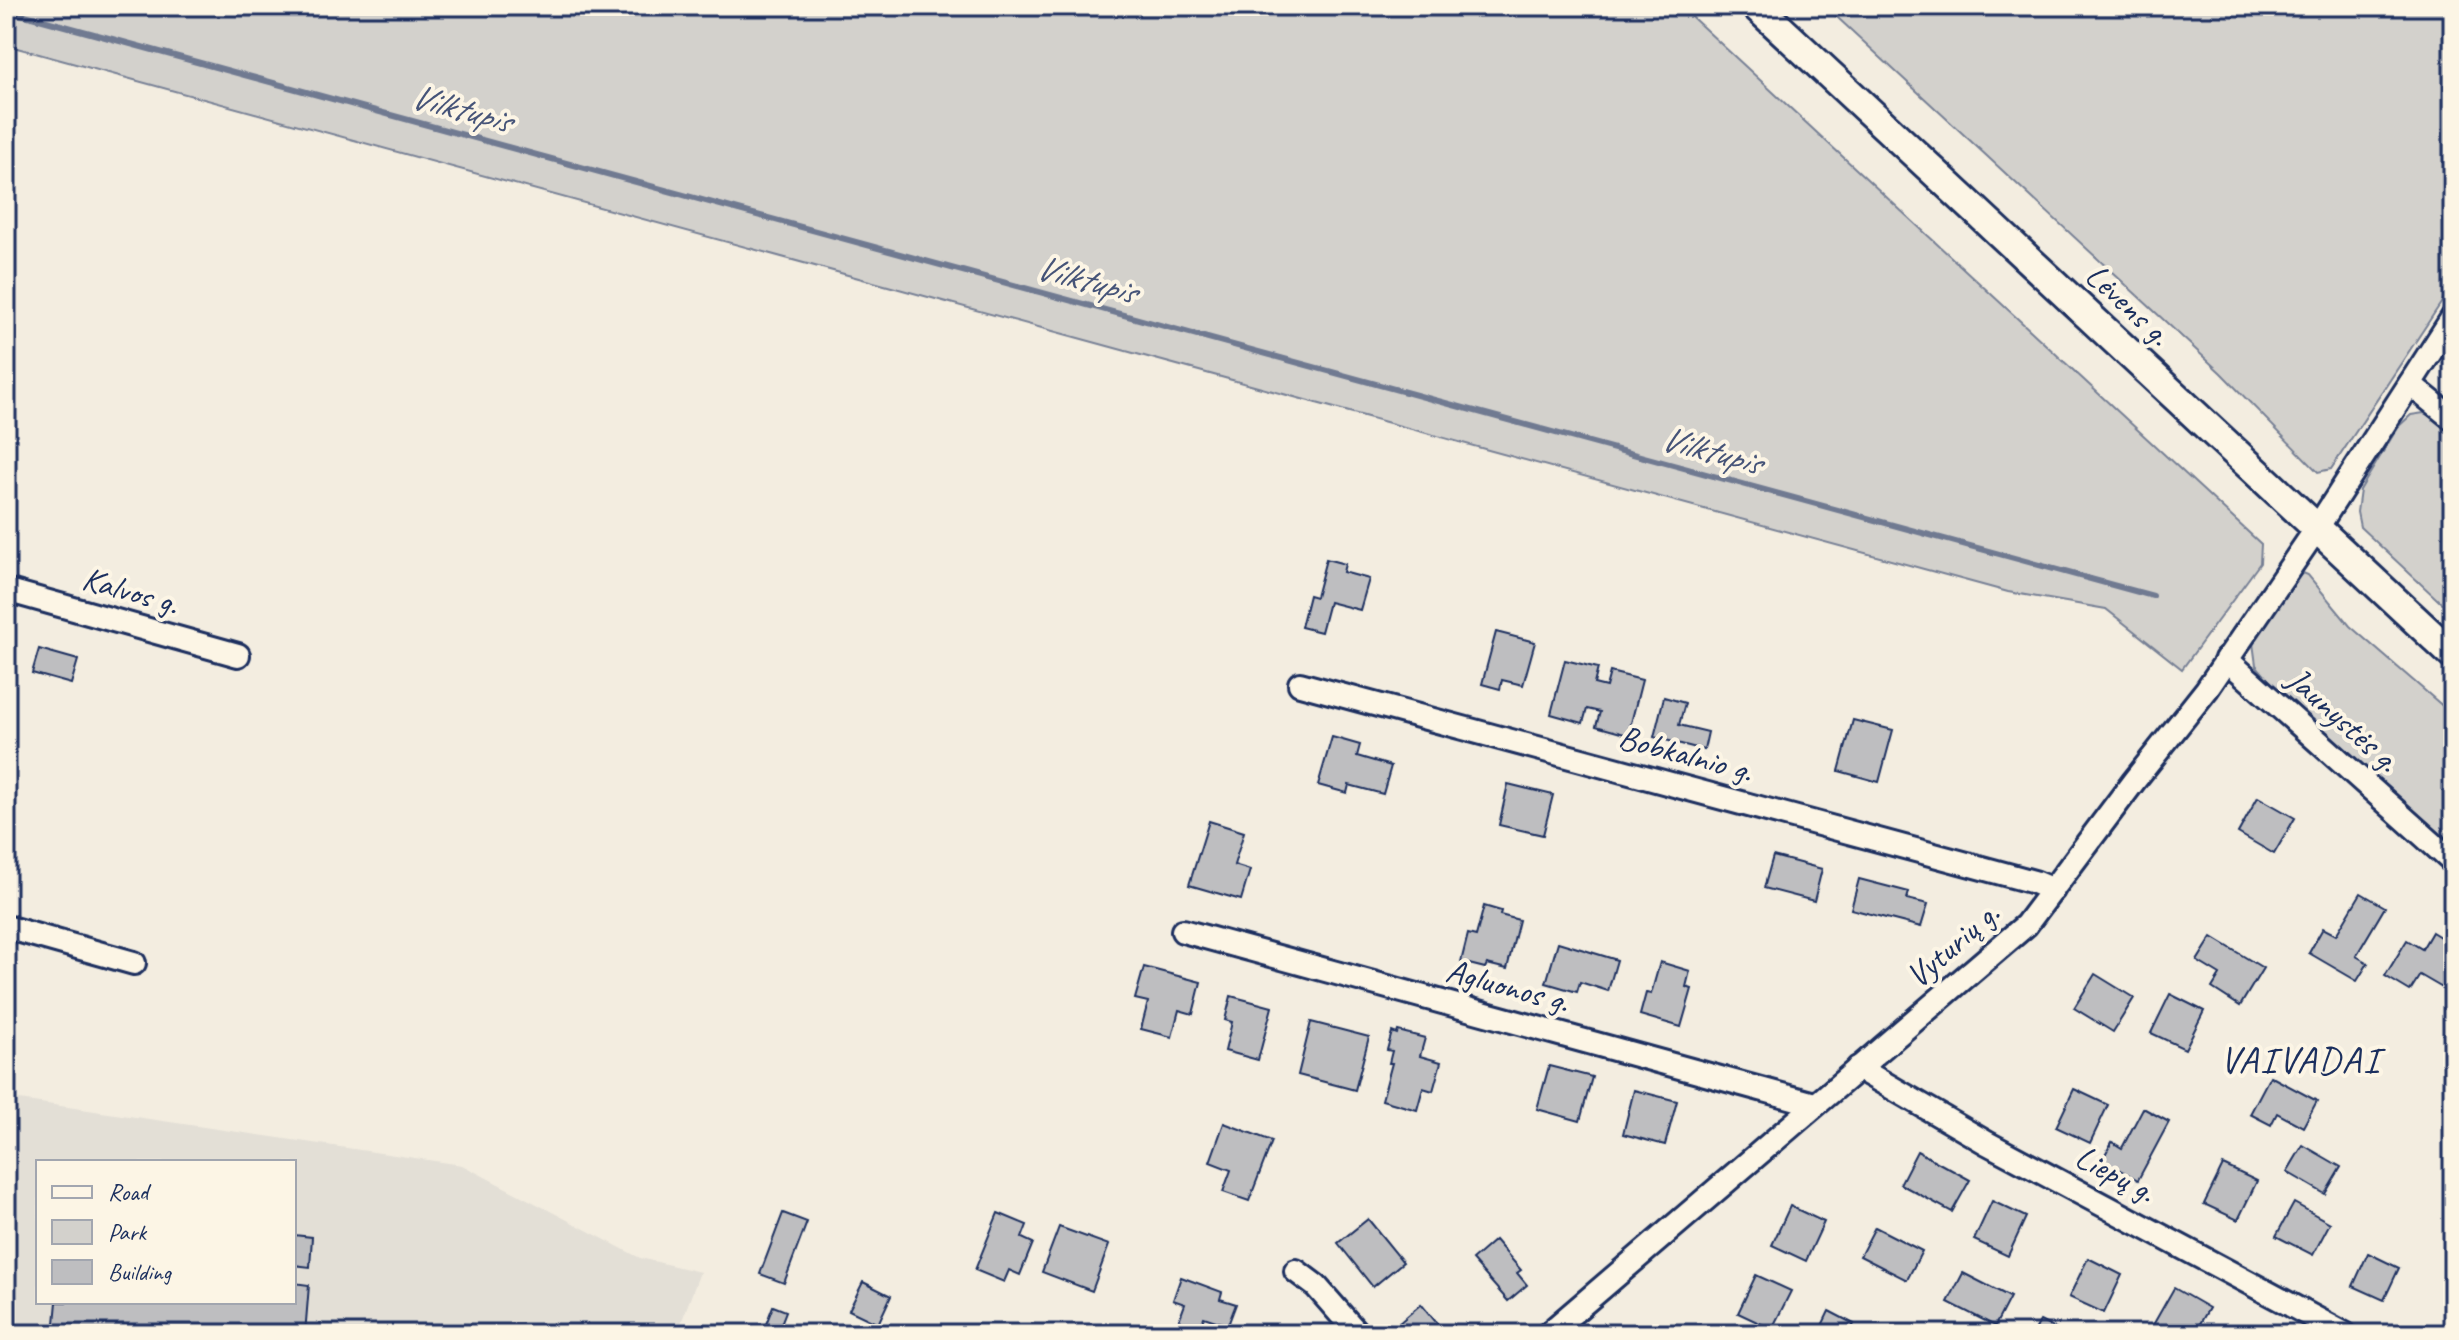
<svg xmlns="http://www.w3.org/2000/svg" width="2459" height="1340" font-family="Caveat,sans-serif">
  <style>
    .built { fill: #e3dfd6; fill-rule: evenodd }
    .green { fill: #d3d1cc; stroke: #778095; stroke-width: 2 }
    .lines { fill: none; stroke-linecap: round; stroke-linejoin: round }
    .stream { stroke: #707a91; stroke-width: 6 }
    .building { fill: #bebec0; stroke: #1b2f5e; stroke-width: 2 }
    .minor-casing { stroke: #1b2f5e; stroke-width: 28 }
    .major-casing { stroke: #1b2f5e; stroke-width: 34 }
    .minor { stroke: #fcf5e5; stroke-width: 22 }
    .major { stroke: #fcf5e5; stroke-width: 28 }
    .labels { text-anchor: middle; stroke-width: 8; stroke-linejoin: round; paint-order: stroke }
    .street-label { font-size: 34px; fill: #1b2f5e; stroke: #fcf5e5 }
    .water-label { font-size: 36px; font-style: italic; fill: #465478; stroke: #fcf5e5 }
    .quarter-label { font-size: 38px; letter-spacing: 2px; fill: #1b2f5e; stroke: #fcf5e5 }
  </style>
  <rect width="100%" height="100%" fill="#f3ede0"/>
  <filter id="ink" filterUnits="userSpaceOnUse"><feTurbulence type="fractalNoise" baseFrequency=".0125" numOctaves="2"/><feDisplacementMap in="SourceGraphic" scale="16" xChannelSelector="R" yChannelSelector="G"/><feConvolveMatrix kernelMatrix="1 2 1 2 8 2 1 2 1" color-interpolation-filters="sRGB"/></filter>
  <g filter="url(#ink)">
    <path class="built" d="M6,1098L462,1165L640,1258L700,1272L677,1334H6ZM38,1162H294V1302H38Z"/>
    <g class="green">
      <polygon points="6,6 1680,6 2261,544 2260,563 2182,669 2106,609 2008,592 6,45"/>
      <polygon points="1825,6 2453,6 2453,285 2331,469 2318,472 2221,373"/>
      <polygon points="2424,413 2437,419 2453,433 2453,614 2360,527 2357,512 2360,490 2398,427 2411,415"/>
      <polygon points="2303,573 2308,575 2350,626 2453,715 2453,847 2278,691 2256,665 2253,643 2294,579"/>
    </g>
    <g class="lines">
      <polyline class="stream" points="6,10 2153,596"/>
    </g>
    <g class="building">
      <polygon points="1326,559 1345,564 1343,572 1369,579 1360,610 1329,602 1321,632 1301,627 1309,595 1316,597"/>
      <polygon points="1496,632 1535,642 1523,685 1502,680 1500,689 1482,684"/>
      <polygon points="39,649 78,660 71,684 32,673"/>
      <polygon points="1565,660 1598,668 1594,684 1606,687 1610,672 1642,680 1628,735 1596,726 1600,712 1587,709 1583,723 1551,714"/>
      <polygon points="1664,697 1685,703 1679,725 1708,732 1704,750 1654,737"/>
      <polygon points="1853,720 1893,730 1879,782 1839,771"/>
      <polygon points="1332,737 1360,745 1357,756 1391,766 1383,794 1349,785 1347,793 1318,785"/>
      <polygon points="1508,784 1553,795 1543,835 1499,825"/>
      <polygon points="2258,797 2295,818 2274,854 2238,833"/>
      <polygon points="1209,821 1244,832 1234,865 1250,870 1241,900 1189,885"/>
      <polygon points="1773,856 1822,869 1814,901 1764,888"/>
      <polygon points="1859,879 1909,892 1907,899 1928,904 1921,927 1851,909"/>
      <polygon points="2361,893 2385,907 2356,956 2368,963 2357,981 2309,953 2323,928 2336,935"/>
      <polygon points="1484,906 1501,911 1500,915 1519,920 1507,969 1487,964 1485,968 1461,962 1468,934 1476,936"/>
      <polygon points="2432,932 2453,945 2453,990 2451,993 2420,975 2410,991 2385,976 2407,940 2422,949"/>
      <polygon points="2212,937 2263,968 2240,1006 2212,988 2220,975 2197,961"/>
      <polygon points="1558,942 1617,960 1608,991 1580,982 1577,992 1546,983"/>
      <polygon points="1660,962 1690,971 1686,987 1692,989 1681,1027 1640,1015 1646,993 1651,994"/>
      <polygon points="1144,967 1201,982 1193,1014 1179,1010 1172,1037 1141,1029 1148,1002 1135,999"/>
      <polygon points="2095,974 2134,998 2113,1032 2074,1008"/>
      <polygon points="2170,994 2204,1011 2185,1049 2151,1033"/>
      <polygon points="1231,996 1272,1007 1258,1060 1225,1051 1232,1022 1225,1020"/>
      <polygon points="1311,1022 1369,1037 1355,1090 1298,1075"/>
      <polygon points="1398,1031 1425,1038 1420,1056 1441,1062 1433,1091 1423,1088 1417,1110 1382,1100 1392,1063 1389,1063 1392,1051 1387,1050 1392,1032 1397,1034"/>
      <polygon points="1549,1066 1592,1077 1580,1121 1537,1109"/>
      <polygon points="2270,1076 2317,1101 2303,1127 2277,1113 2271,1125 2250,1114"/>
      <polygon points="2074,1089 2108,1105 2090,1143 2056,1127"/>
      <polygon points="1634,1090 1677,1101 1665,1145 1623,1134"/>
      <polygon points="2143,1108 2169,1122 2138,1180 2102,1160 2112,1142 2122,1148"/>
      <polygon points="1224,1123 1272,1141 1249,1201 1223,1192 1231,1170 1210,1162"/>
      <polygon points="2303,1145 2341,1167 2325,1194 2287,1172"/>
      <polygon points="1917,1151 1970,1180 1952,1212 1900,1184"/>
      <polygon points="2223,1165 2257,1181 2238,1220 2204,1204"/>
      <polygon points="1992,1201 2026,1217 2008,1256 1974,1240"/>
      <polygon points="2294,1203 2330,1223 2313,1255 2276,1236"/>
      <polygon points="1790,1206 1824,1222 1806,1261 1772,1245"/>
      <polygon points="783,1213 807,1222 784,1283 760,1274"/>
      <polygon points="998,1213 1027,1225 1022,1238 1033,1243 1020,1275 1009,1270 1004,1282 975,1270"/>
      <polygon points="1368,1219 1403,1262 1373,1287 1338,1243"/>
      <polygon points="1059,1227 1109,1245 1092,1291 1042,1272"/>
      <polygon points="1875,1227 1922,1251 1907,1280 1860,1256"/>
      <polygon points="294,1235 312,1237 310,1267 294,1265"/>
      <polygon points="1495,1240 1521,1270 1517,1273 1527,1285 1508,1301 1472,1260"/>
      <polygon points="2368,1253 2399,1268 2384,1300 2353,1286"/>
      <polygon points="2088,1258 2122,1275 2104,1313 2069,1297"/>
      <polygon points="1963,1273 2010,1297 1995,1326 1948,1302"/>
      <polygon points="1756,1275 1791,1291 1772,1329 1738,1313"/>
      <polygon points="1181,1277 1222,1292 1220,1299 1236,1304 1228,1325 1204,1317 1198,1334 1174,1334 1185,1304 1173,1300"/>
      <polygon points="863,1282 891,1296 878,1324 849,1310"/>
      <polygon points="294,1283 309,1285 305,1334 54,1334 57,1302 294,1302"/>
      <polygon points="2174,1288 2209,1308 2194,1334 2153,1334 2157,1327 2153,1325"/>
      <polygon points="1421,1304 1446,1334 1406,1334 1398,1324"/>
      <polygon points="773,1306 786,1311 777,1334 763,1332"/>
      <polygon points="1829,1311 1854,1324 1849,1334 1818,1334"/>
      <polygon points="2040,1321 2065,1334 2033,1334"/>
    </g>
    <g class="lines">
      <g class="minor-casing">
        <g id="minor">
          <polyline points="2410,384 2453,419"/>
          <polyline points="6,590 238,655"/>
          <polyline points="2226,659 2453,862"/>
          <polyline points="1300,684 2034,882 2053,890"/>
          <polyline points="6,927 134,963"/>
          <polyline points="1183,931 1815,1104"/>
          <polyline points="1858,1068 1987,1143 2345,1334"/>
          <polyline points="1296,1271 1316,1286 1358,1334"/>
          <polyline points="1548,1334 2026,925 2134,781 2207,689 2317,528 2453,317"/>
        </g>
      </g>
      <g class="major-casing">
        <polyline id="major" points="1756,6 2453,655"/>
      </g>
      <use href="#minor" class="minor"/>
      <use href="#major" class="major"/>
    </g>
  </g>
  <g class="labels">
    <g class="street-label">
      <text transform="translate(2129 304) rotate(43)" y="12">Lėvens g.</text>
      <text transform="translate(131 590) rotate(16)" y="12">Kalvos g.</text>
      <text transform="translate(2344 719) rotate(42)" y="12">Jaunystės g.</text>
      <text transform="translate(1686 753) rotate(15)" y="12">Bobkalnio g.</text>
      <text transform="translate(1952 944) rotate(-41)" y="12">Vyturių g.</text>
      <text transform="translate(1508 985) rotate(15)" y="12">Agluonos g.</text>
      <text transform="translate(2116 1173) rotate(28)" y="12">Liepų g.</text>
    </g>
    <g class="water-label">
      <text transform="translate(461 107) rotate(15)" y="13">Vilktupis</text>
      <text transform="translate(1086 278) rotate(15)" y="13">Vilktupis</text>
      <text transform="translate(1711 449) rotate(15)" y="13">Vilktupis</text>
    </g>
    <g class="quarter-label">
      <text x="2300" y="1072">VAIVADAI</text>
    </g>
  </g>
  <rect width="2459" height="1340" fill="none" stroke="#fcf5e5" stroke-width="32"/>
  <rect x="16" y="16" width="2427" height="1308" fill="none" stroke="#1b2f5e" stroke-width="3" filter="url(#ink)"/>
  <rect x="36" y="1160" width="260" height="144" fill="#fcf5e5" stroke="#a2a6af" stroke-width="2"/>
  <rect x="52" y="1186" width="40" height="12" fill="#fcf5e5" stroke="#a2a6af" stroke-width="2"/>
  <text x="108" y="1200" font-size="24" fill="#1b2f5e">Road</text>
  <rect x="52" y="1220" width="40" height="24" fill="#d3d1cc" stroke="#a2a6af" stroke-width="2"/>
  <text x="108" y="1240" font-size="24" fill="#1b2f5e">Park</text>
  <rect x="52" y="1260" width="40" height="24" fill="#bebec0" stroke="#a2a6af" stroke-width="2"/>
  <text x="108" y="1280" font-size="24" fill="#1b2f5e">Building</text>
</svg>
